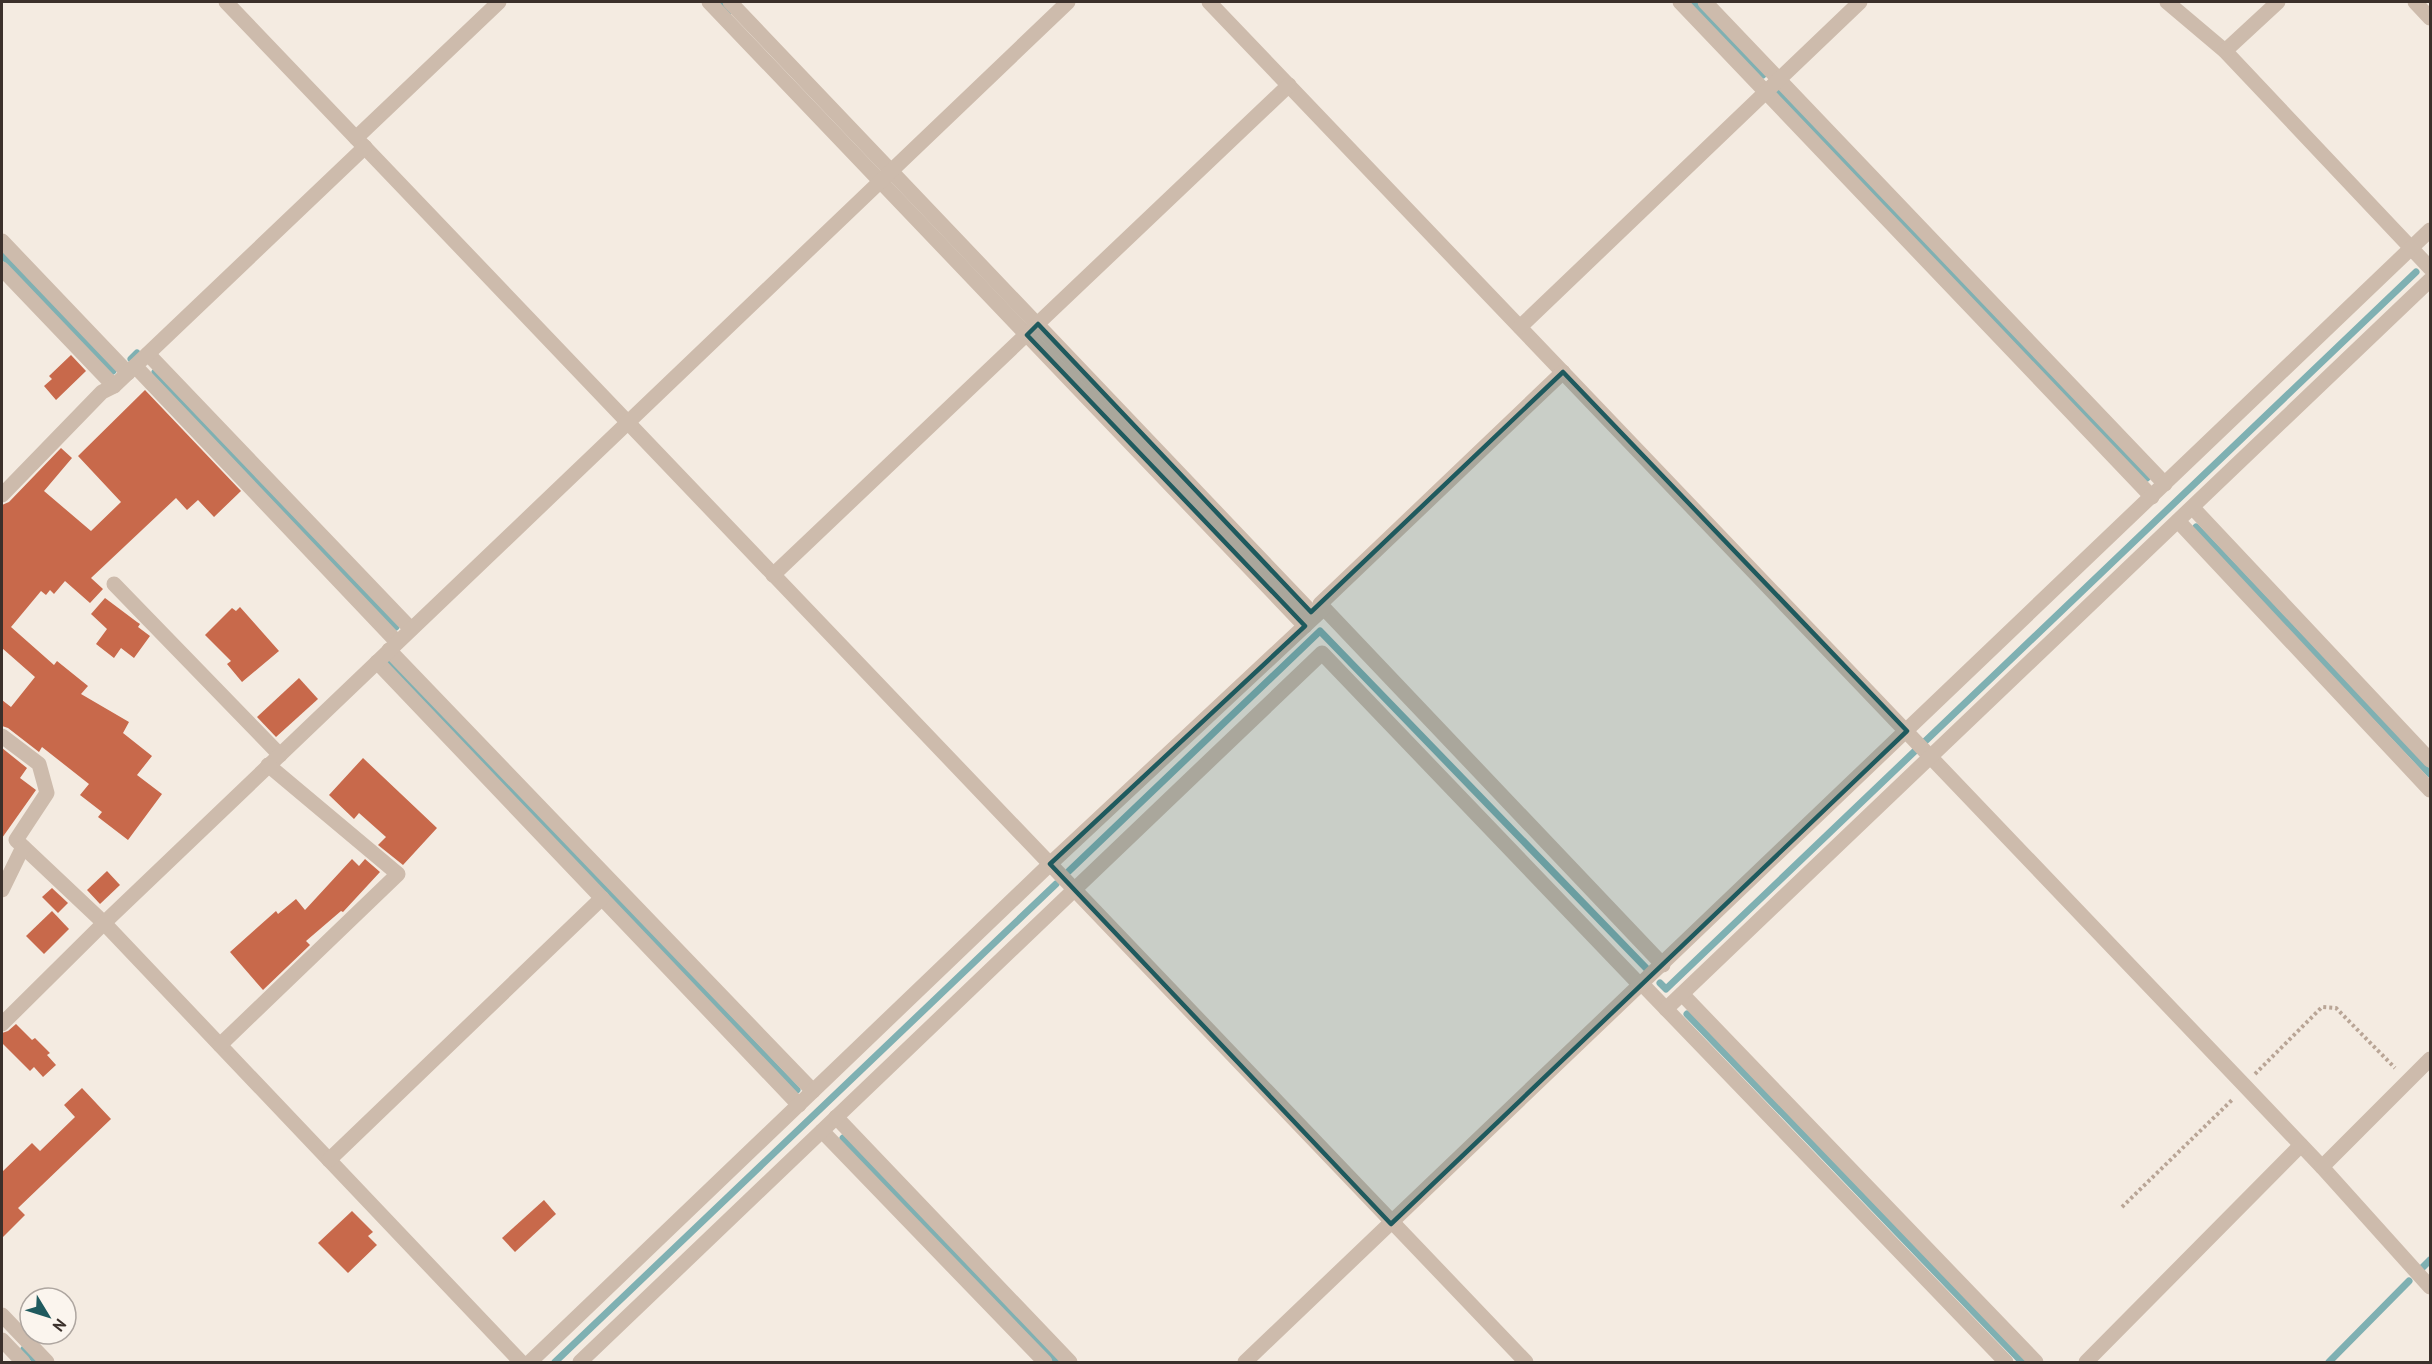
<svg xmlns="http://www.w3.org/2000/svg" width="2432" height="1364" font-family="'PT Sans',sans-serif">
  <style>
    .lines { fill: none; stroke-linecap: round; stroke-linejoin: round }
    .stream { stroke: #7fb0b2; stroke-width: 7 }
    .building { fill: #c8694b }
    .path { stroke: #b9a596; stroke-width: 4; stroke-dasharray: 3 3; stroke-linecap: butt }
    .minor { stroke: #cdbbac; stroke-width: 15 }
    .marked { fill: #1f5a5e; fill-opacity: 0.2; stroke: #1f5a5e; stroke-width: 4.5; stroke-linejoin: round }
  </style>
  <rect width="100%" height="100%" fill="#f4ebe1"/>
  <g class="lines">
    <g class="stream">
      <polyline points="720,2 729,11"/>
      <polyline points="1693,2 1763,75"/>
      <polyline points="1778,90 2147,478"/>
      <polyline points="2,255 113,371"/>
      <polyline points="131,359 137,353"/>
      <polyline points="155,372 396,627"/>
      <polyline points="2196,527 2430,774"/>
      <polyline points="390,662 797,1090"/>
      <polyline points="1069,871 1320,631 1646,968"/>
      <polyline points="1660,983 1666,989 2416,272"/>
      <polyline points="1687,1014 2022,1362"/>
      <polyline points="843,1138 1057,1362"/>
      <polyline points="2423,1267 2430,1260"/>
      <polyline points="24,1349 37,1362"/>
      <polyline points="555,1362 1056,884"/>
      <polyline points="2329,1362 2409,1281"/>
    </g>
  </g>
  <g class="building">
    <polygon points="71,355 86,371 56,400 44,386 52,379 49,376"/>
    <polygon points="145,390 241,491 214,517 198,500 187,510 176,498 91,578 103,589 90,603 65,581 54,594 50,590 46,595 41,591 11,627 54,665 57,661 88,686 81,694 129,722 123,733 152,756 137,775 162,794 128,840 98,817 102,812 80,795 89,784 42,747 39,752 8,728 2,726 2,700 11,707 35,677 2,648 2,505 9,502 61,448 72,458 44,491 91,531 121,502 78,456"/>
    <polygon points="105,598 137,622 140,624 138,627 150,636 134,658 121,648 114,658 96,644 107,629 91,614"/>
    <polygon points="240,607 279,651 242,682 227,664 231,661 205,635 232,608 236,611"/>
    <polygon points="299,678 318,699 276,737 257,717"/>
    <polygon points="2,748 27,768 20,778 36,790 2,838"/>
    <polygon points="363,758 437,828 403,865 378,845 386,837 359,813 354,819 329,795"/>
    <polygon points="352,859 359,866 365,859 380,872 343,912 341,911 306,941 310,945 263,990 230,952 276,911 278,914 296,899 305,910"/>
    <polygon points="107,871 120,885 100,904 87,890"/>
    <polygon points="52,888 68,903 58,913 42,897"/>
    <polygon points="52,911 69,929 44,954 26,936"/>
    <polygon points="16,1024 32,1040 35,1038 50,1053 47,1055 56,1065 43,1077 34,1067 30,1071 2,1043 2,1033 8,1031"/>
    <polygon points="82,1088 111,1119 18,1208 25,1215 2,1238 2,1172 32,1143 40,1151 75,1117 64,1105"/>
    <polygon points="544,1200 556,1214 515,1252 502,1238"/>
    <polygon points="352,1211 373,1232 368,1236 377,1245 348,1273 318,1243"/>
  </g>
  <g class="lines">
    <g class="path">
      <polyline points="2255,1074 2322,1007 2336,1008 2395,1068"/>
      <polyline points="2122,1207 2233,1099"/>
    </g>
    <g class="minor">
      <polyline points="226,2 1526,1362"/>
      <polyline points="709,2 1305,626"/>
      <polyline points="730,2 1315,616"/>
      <polyline points="1209,2 2244,1085 2322,1167 2430,1287"/>
      <polyline points="1680,2 2152,497"/>
      <polyline points="1705,2 2165,484"/>
      <polyline points="2167,2 2225,51 2430,268"/>
      <polyline points="2415,2 2430,18"/>
      <polyline points="2225,51 2278,2"/>
      <polyline points="356,138 499,2"/>
      <polyline points="2,241 128,373"/>
      <polyline points="2,269 114,386"/>
      <polyline points="1520,327 1860,2"/>
      <polyline points="148,354 411,629"/>
      <polyline points="135,366 397,642"/>
      <polyline points="1563,372 1320,604 1663,965"/>
      <polyline points="2,495 102,392 114,386 365,147"/>
      <polyline points="2193,508 2430,760"/>
      <polyline points="2178,521 2430,790"/>
      <polyline points="773,575 1289,85"/>
      <polyline points="114,584 280,755"/>
      <polyline points="389,650 813,1091"/>
      <polyline points="377,662 799,1105"/>
      <polyline points="2,736 39,764 47,793 16,840 104,923 521,1362"/>
      <polyline points="2,890 23,847"/>
      <polyline points="1642,984 2006,1362"/>
      <polyline points="1682,994 2036,1362"/>
      <polyline points="1666,1009 2430,280"/>
      <polyline points="2,1024 104,923 1068,2"/>
      <polyline points="220,1045 398,874 268,765"/>
      <polyline points="836,1117 1070,1362"/>
      <polyline points="822,1131 1045,1362"/>
      <polyline points="329,1160 602,898"/>
      <polyline points="2322,1167 2430,1059"/>
      <polyline points="2,1315 47,1362"/>
      <polyline points="2,1340 23,1362"/>
      <polyline points="530,1362 1050,864 1324,608"/>
      <polyline points="580,1362 1322,653 1641,986"/>
      <polyline points="1245,1362 2430,230"/>
      <polyline points="2086,1362 2301,1145"/>
    </g>
  </g>
  <path class="marked" d="M1038,324L1311,612L1563,372L1907,731L1391,1224L1050,864L1305,626L1027,335Z"/>
  <rect width="2432" height="1364" fill="none" stroke="#3b302b" stroke-width="6"/>
  <g transform="translate(48 1316) rotate(128)"><circle r="28" fill="#fbf5ee" stroke="#aea6a0" stroke-width="1.5"/>
  <path d="M0-4.5L10 22L0 15L-10 22Z" fill="#1f5a5e"/>
  <text y="-9" font-size="16" font-weight="bold" text-anchor="middle" fill="#3b302b">N</text>
  </g>
</svg>
